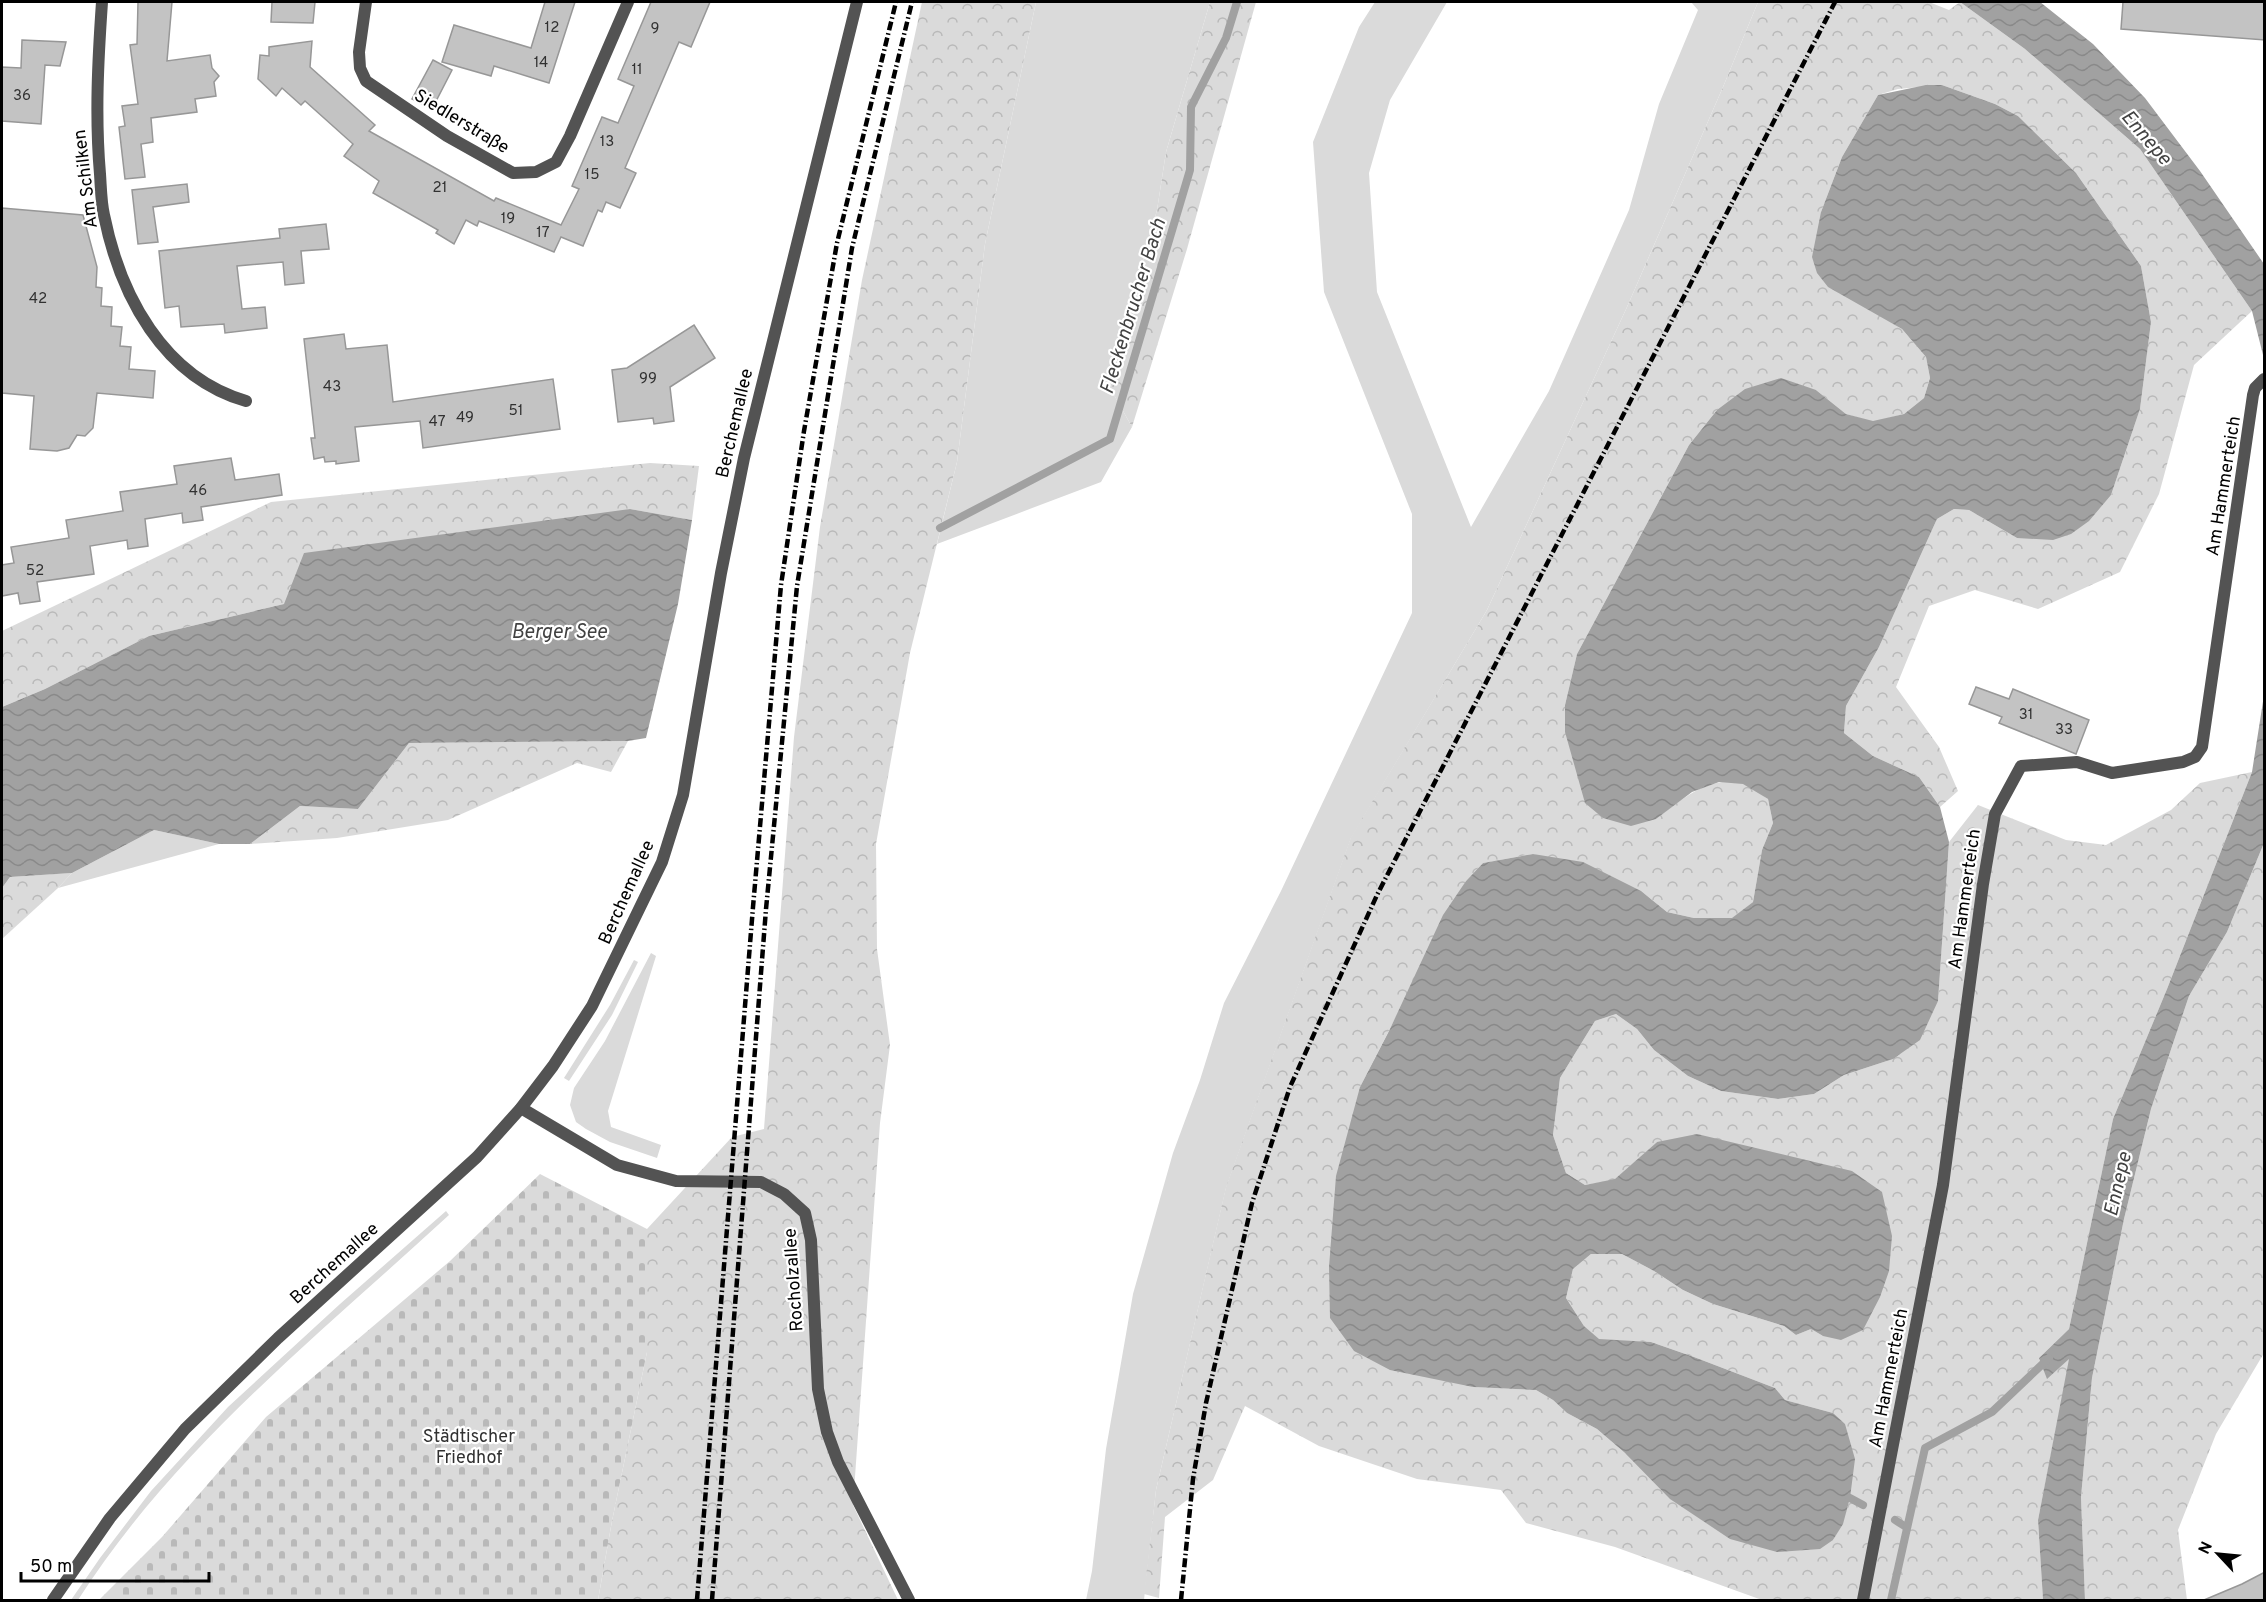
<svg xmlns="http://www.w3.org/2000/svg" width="2266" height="1602" font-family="Overpass,sans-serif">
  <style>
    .grass { fill: #dadada }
    .forest { fill: url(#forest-crowns) }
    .cemetery { fill: url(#cemetery-stones) }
    .water { fill: url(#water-waves) }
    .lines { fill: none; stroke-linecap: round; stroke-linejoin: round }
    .stream { stroke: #a1a1a1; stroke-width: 8 }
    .building { fill: #c3c3c3; stroke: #979797; stroke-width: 1.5 }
    .minor { stroke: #535353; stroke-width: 12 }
    .tertiary { stroke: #535353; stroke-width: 12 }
    .rail { stroke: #000; stroke-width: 4.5; stroke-dasharray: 9 3 1.5 3; stroke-linecap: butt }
    .labels { text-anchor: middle; stroke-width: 4.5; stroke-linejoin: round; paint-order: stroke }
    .number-label { font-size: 15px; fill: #313131 }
    .street-label { font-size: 18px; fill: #000; stroke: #fff }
    .park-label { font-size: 18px; fill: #313131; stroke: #fff }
    .water-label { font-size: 20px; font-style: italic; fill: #424242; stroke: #fff }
  </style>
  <defs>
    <pattern id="forest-crowns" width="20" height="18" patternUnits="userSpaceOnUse" patternTransform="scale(1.5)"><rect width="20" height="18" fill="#dadada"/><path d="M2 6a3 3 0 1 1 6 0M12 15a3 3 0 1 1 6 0" fill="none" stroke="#b9b9b9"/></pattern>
    <pattern id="cemetery-stones" width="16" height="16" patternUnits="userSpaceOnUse" patternTransform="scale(1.5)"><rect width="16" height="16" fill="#dadada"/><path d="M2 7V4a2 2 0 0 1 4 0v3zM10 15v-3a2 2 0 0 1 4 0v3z" fill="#b9b9b9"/></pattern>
    <pattern id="water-waves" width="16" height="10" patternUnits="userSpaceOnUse" patternTransform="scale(1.5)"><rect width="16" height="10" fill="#a1a1a1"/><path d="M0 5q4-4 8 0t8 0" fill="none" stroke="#898989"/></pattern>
  </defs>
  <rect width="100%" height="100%" fill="#fff"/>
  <g class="grass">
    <polygon points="1036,2 1210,2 1166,152 1157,210 1109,386 1132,427 1101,482 937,544 957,462 985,244"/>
    <polygon points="1375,2 1447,2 1390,100 1369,173 1377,292 1471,527 1549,391 1629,210 1659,104 1698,10 1691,2 1758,2 1723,87 1627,307 1487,610 1351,838 1226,1188 1156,1490 1144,1600 1086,1600 1092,1571 1106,1449 1133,1294 1173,1153 1200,1080 1224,1003 1281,891 1412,613 1412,514 1324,292 1313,142 1359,27"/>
    <polygon points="154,830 219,844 58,888 72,873"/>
    <polygon points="651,953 656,956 608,1111 611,1127 661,1145 657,1158 610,1142 586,1129 576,1122 570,1105 574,1088 605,1041"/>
    <polygon points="634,960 638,962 612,1015 569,1081 564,1078 610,1005"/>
    <path d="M446,1211L449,1215C318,1336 175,1448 78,1600H71L100,1558L151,1491L228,1407L340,1304Z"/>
  </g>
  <g class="forest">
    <polygon points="922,2 1036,2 985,244 957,462 910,653 876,844 877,949 890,1045 880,1123 853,1505 898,1600 598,1600 612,1521 647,1352 647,1229 732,1137 764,1129 794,737 820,527 862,280"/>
    <polygon points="1210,2 1256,2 1187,249 1132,427 1109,386 1157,210 1166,152"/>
    <path d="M1758,2H1929L1949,10L1960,2L2025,49L2140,149L2252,311L2194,365L2159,494L2120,572L2038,609L1975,590L1929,606L1896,687L1939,747L1958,791L1940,807L1919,777L1873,756L1844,733L1846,706L1879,647L1937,519L1954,509L1969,510L2017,538L2111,495L2140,409L2151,322L2141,266L2076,173L2018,116L1995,104L1942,85L1898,89L1878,95L1842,157L1821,212L1881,316L1902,329L1926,357L1930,378L1924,398L1904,414L1873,422L1846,414L1816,390L1717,410L1689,445L1577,654L1565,705L1656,819C1679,801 1712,773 1744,784C1752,787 1760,794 1768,799L1773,823L1762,850L1753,902L1733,918H1694L1667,912L1641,891L1533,854L1483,863L1466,881L1360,1087L1473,1387L1536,1390L1553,1400L1567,1413L1597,1429L1625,1453L1833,1540L1842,1524L1850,1498L1833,1413L1785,1400L1775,1388L1694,1357L1651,1342L1599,1340L1584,1326L1566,1298L1573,1269L1591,1254H1622L1654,1271L1683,1290L1713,1304L1784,1326L1796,1335L1811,1329L1823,1336L1657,1142L1615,1180L1585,1185L1566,1173L1553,1135L1560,1078L1595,1021L1616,1014L1637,1029L1654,1050L1688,1076L1721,1091L1778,1099L1814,1094L1844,1075L1893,1059L1938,1001L1949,842L1978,805L2066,840L2106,845L2171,810L2200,783L2252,772L2167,989L2113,1119L2069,1329L2039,1358H2070L2038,1520L2043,1600H1762L1615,1547L1526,1523L1501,1490L1417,1479L1319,1446L1245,1406L1213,1480L1165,1517L1159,1598L1144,1594L1156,1490L1226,1187L1351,837L1487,610L1627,307L1723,87Z"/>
    <polygon points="650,463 699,466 692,520 630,509 284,604 149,636 45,689 2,707 2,631 271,502"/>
    <polygon points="628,741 611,772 577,763 448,820 337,838 250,844 300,806 358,809 409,743"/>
    <polygon points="2264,843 2264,1353 2216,1434 2178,1530 2187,1600 2085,1600 2081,1497 2092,1378 2124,1219 2151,1109 2189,996 2227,932"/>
    <polygon points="72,873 58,888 2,939 2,888 10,877"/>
  </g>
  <polygon class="cemetery" points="540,1174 647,1229 647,1352 612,1521 598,1600 99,1600 162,1537 266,1417 450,1261"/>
  <g class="water">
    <polygon points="1960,2 2040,2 2093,44 2145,98 2200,171 2264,264 2264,359 2252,311 2140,149 2025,49"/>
    <polygon points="1926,85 1942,85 1995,104 2018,116 2076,173 2141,266 2151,322 2140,409 2111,495 2089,521 2071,534 2053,540 2017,538 1969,510 1954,509 1937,519 1879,647 1846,706 1844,733 1873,756 1919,777 1940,807 1949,842 1938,1001 1920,1040 1893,1059 1844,1075 1814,1094 1778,1099 1721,1091 1688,1076 1654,1050 1637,1029 1616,1014 1595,1021 1560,1078 1553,1135 1566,1173 1585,1185 1615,1179 1657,1142 1697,1134 1852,1171 1882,1192 1892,1236 1889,1271 1880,1297 1863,1330 1841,1340 1823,1336 1811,1329 1796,1335 1784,1326 1713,1304 1683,1290 1654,1271 1622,1254 1591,1254 1573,1269 1566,1298 1584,1326 1599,1339 1651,1342 1694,1357 1775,1388 1785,1400 1833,1413 1845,1424 1855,1459 1850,1498 1843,1524 1833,1540 1820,1549 1777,1552 1730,1539 1670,1499 1625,1453 1597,1429 1567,1413 1553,1400 1536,1390 1473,1387 1390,1370 1354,1351 1330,1318 1329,1267 1336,1176 1360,1087 1389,1031 1443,915 1466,881 1483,863 1533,854 1583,862 1641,891 1667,912 1694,918 1732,918 1753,902 1762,850 1773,823 1768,799 1743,784 1719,782 1692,792 1656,819 1631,826 1603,818 1585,803 1565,732 1565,705 1577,654 1689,445 1717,410 1745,389 1781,378 1816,390 1846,414 1873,421 1904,414 1924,398 1930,378 1926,357 1902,329 1828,287 1817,273 1812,257 1821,212 1842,157 1878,95"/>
    <polygon points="630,509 692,520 678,604 646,738 628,741 409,743 358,809 300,806 250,844 219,844 154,830 72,873 10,877 2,888 2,707 45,689 149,636 284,604 304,553"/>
    <polygon points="2264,695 2264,843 2227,932 2189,996 2151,1109 2124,1219 2092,1378 2081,1497 2085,1600 2043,1600 2038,1520 2069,1359 2047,1379 2039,1358 2069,1329 2113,1119 2167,989 2252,772"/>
  </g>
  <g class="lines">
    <g class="stream">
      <polyline points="940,528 1110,439 1190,170 1191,107 1226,38 1237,2"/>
      <polyline points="1850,1498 1863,1505"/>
      <polyline points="1895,1520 1906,1527"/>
      <polyline points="1891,1600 1925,1448 1992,1412 2049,1358"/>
    </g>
  </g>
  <g class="building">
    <polygon points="138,2 172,2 167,61 210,55 212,68 219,76 214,82 216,96 195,99 197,112 151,118 153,142 141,144 145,177 125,179 119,127 125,126 122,106 138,104 130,45 137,44"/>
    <polygon points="272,2 315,2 313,23 271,22"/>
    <polygon points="545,2 575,2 549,83 494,66 491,76 442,62 454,25 531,48"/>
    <polygon points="651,2 710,2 691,47 679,42 625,168 636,173 620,208 606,202 602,212 598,210 583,246 561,237 554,252 479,221 477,226 466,220 454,244 436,233 438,230 373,193 379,181 344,156 353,144 305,101 301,105 282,88 276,96 258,79 260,55 269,56 269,47 312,41 310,67 375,125 369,131 494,201 496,198 561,225 579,189 572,186 602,117 618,123 634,86 618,79"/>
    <polygon points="2123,2 2265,2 2265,40 2121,29"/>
    <polygon points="22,40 66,42 60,66 45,65 41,124 2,121 2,67 21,68"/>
    <polygon points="433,60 452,70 432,109 412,99"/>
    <polygon points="187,184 189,202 153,207 158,242 138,244 132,190"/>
    <polygon points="2,208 83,215 97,267 96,287 102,288 101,306 112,307 111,326 122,327 120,346 131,347 129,369 155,371 153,398 97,393 93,428 85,436 77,435 69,448 57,451 30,449 34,396 2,393"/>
    <polygon points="326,224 329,249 301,251 304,283 285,285 283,262 237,266 242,309 265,307 267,328 225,333 224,324 181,327 179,306 165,308 159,251 280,238 279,229"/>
    <polygon points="694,325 715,358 670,387 674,421 654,424 653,418 618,422 612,370 627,368"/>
    <polygon points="344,334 346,349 387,345 393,402 553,379 560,429 423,448 420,421 355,427 359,461 336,464 336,461 325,462 324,457 314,459 311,438 315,438 304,339"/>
    <polygon points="231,458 235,480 279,474 282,495 201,507 203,520 183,523 182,513 145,519 148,546 128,549 127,540 90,546 94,574 37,582 40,601 20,604 18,593 2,596 2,565 14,563 11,547 69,538 66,520 123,511 120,492 177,484 174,466"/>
    <polygon points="1976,687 2009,699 2013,689 2089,720 2076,754 1999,723 2002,717 1969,704"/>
    <polygon points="2265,1572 2265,1600 2204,1600 2242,1584"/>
  </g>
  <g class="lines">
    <g class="minor">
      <path d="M102,2C98,60 95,116 100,174C101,188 101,202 104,215C120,295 163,377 246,401"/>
      <polyline points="366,2 359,52 360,68 366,81 447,136 513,173 536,172 556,162 570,136 628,2"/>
      <polyline points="521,1108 617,1165 676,1181 761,1182 784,1194 805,1213 811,1240 818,1389 827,1432 838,1462 909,1600"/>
      <polyline points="1863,1600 1943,1185 1983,884 1995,814 2021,766 2077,762 2112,773 2183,762 2195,757 2202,747 2253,395 2255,388 2264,379"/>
    </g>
    <polyline class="tertiary" points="53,1600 110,1518 185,1429 278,1338 477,1157 521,1108 553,1066 592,1006 662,862 683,795 721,573 744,458 857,2"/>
    <g class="rail">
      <polyline points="697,1600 753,907 781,585 804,431 837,243 896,2"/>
      <polyline points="712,1600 766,909 797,586 852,248 912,2"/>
      <polyline points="1181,1600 1193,1479 1206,1403 1252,1203 1290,1087 1377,895 1835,2"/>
    </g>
  </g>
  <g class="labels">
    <g class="number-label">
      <text x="552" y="32">12</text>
      <text x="655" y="33">9</text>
      <text x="541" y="67">14</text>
      <text x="637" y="74">11</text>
      <text x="22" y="100">36</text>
      <text x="607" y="146">13</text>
      <text x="592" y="179">15</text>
      <text x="440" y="192">21</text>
      <text x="508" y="223">19</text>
      <text x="543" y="237">17</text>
      <text x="38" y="303">42</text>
      <text x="648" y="383">99</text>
      <text x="332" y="391">43</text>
      <text x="516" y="415">51</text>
      <text x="465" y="422">49</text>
      <text x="437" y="426">47</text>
      <text x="198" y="495">46</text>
      <text x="35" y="575">52</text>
      <text x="2026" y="719">31</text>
      <text x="2064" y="734">33</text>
    </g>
    <g class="street-label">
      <text transform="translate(462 121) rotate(31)" y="6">Siedlerstraße</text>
      <text transform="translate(85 179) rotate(-97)" y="6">Am Schilken</text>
      <text transform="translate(734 423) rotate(-77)" y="6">Berchemallee</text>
      <text transform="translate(2223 486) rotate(-81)" y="6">Am Hammerteich</text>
      <text transform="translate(626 892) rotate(-66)" y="6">Berchemallee</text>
      <text transform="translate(1964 899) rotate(-82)" y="6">Am Hammerteich</text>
      <text transform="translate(334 1263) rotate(-42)" y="6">Berchemallee</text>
      <text transform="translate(793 1280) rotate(-94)" y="6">Rocholzallee</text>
      <text transform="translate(1888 1378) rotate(-79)" y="6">Am Hammerteich</text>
    </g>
    <g class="park-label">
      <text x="469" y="1442">Städtischer<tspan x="469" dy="21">Friedhof</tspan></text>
    </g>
    <g class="water-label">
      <text transform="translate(2147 137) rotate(49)" y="7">Ennepe</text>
      <text transform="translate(1132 306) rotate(-73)" y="7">Fleckenbrucher Bach</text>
      <text x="559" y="638">Berger See</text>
      <text transform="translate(2117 1184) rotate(-77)" y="7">Ennepe</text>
    </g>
  </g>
  <rect width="2266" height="1602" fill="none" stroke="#000000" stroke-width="6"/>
  <g transform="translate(2218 1554) rotate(296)" stroke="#ffffff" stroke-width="4.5" paint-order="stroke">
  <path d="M0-4.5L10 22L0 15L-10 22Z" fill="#000000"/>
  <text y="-9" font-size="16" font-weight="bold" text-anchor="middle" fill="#000000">N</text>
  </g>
  <path d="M21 1572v9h188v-9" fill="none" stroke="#000000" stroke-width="3"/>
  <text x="30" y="1572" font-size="18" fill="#000000" stroke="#ffffff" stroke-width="4.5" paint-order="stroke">50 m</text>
</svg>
